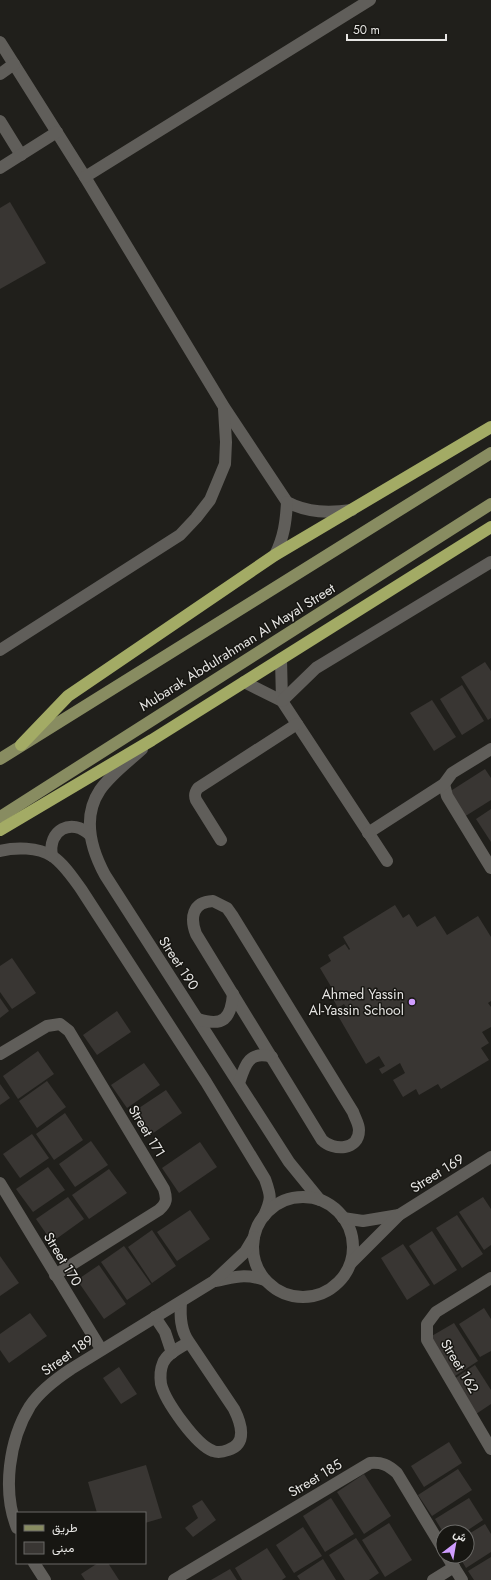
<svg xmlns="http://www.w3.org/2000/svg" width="491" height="1580" font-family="Jost,Vazirmatn,sans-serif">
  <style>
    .building { fill: #393633 }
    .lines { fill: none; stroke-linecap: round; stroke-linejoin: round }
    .minor { stroke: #605e5a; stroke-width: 12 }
    .major { stroke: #888c61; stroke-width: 12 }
    .highway { stroke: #a3ab65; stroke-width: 12 }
    .poi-dot { fill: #d09dff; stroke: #171612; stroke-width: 1.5 }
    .labels { text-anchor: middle; stroke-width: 3; stroke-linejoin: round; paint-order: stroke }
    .street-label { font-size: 14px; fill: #e6e5e3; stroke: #171612 }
    .poi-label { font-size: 14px; fill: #e6e5e3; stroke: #171612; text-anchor: end }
  </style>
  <rect width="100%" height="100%" fill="#201f1b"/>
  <g class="building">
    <polygon points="10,202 46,263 0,289 0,208"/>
    <polygon points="485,662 491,671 491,718 488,720 461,677"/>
    <polygon points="462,685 484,721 462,735 440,699"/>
    <polygon points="432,700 456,737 434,751 410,713"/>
    <polygon points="485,769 491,778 491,800 464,817 449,792"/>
    <polygon points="491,809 491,842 476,819"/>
    <polygon points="395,905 403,918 409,914 417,927 435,916 447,935 478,916 491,937 491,1001 488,1003 491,1007 491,1027 482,1032 489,1043 481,1048 489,1060 441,1089 438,1084 419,1095 416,1089 403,1097 393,1080 405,1073 400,1063 382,1074 379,1069 385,1066 379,1056 366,1064 337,1014 347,1009 344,1004 338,1008 332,997 336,995 320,968 331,961 328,955 345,944 349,950 350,949 343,937"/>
    <polygon points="12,958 36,993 12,1009 0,992 0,966"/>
    <polygon points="0,998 9,1011 0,1018"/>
    <polygon points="117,1011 131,1032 97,1055 83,1035"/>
    <polygon points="38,1051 54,1074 18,1099 3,1076"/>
    <polygon points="144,1063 160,1085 127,1108 111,1085"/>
    <polygon points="47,1081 66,1107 37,1128 19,1101"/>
    <polygon points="0,1084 10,1098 0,1105"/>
    <polygon points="166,1090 182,1113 149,1136 133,1112"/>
    <polygon points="65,1113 83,1140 54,1160 36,1134"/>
    <polygon points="32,1134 49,1158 20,1178 3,1154"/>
    <polygon points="91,1141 108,1165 75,1187 59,1164"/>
    <polygon points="200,1142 217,1167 179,1193 162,1168"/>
    <polygon points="48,1167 65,1190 33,1212 16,1189"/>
    <polygon points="109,1169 127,1193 89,1219 72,1195"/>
    <polygon points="68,1197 84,1219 52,1242 36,1219"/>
    <polygon points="483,1197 491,1209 491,1245 484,1250 459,1212"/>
    <polygon points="190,1210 210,1239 177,1261 157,1232"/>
    <polygon points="457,1215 483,1254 462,1268 436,1228"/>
    <polygon points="152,1230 176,1266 152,1283 128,1247"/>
    <polygon points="432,1231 457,1270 434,1285 409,1246"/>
    <polygon points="403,1244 430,1285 407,1300 381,1258"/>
    <polygon points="124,1246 151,1284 127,1300 101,1262"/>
    <polygon points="0,1256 19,1283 0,1296"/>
    <polygon points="99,1265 126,1304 104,1319 77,1280"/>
    <polygon points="484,1308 491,1319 491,1351 480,1357 459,1324"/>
    <polygon points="30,1313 47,1336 9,1363 0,1350 0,1334"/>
    <polygon points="454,1323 478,1361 455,1376 430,1337"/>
    <polygon points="475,1365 491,1390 491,1404 476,1414 454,1379"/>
    <polygon points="119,1367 137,1394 121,1404 103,1378"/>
    <polygon points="449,1442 462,1463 424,1487 411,1466"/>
    <polygon points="146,1465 162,1518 145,1523 145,1513 97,1513 88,1482"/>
    <polygon points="458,1469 472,1490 432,1516 418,1495"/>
    <polygon points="364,1474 391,1516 364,1534 337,1492"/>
    <polygon points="331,1498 354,1534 325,1552 303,1516"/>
    <polygon points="469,1498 483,1520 465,1532 443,1532 435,1519"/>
    <polygon points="202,1500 216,1520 193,1537 185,1528 198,1518 192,1506"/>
    <polygon points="389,1523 412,1560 385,1577 362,1540"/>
    <polygon points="485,1524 491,1534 491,1552 466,1568 459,1556 467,1556 467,1535"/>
    <polygon points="303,1527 322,1556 294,1573 276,1545"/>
    <polygon points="356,1538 379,1573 369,1580 345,1580 329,1555"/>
    <polygon points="267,1548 286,1577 282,1580 242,1580 235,1568"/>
    <polygon points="491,1557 491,1580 474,1580 468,1571"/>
    <polygon points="323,1559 336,1580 300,1580 297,1576"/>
    <polygon points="98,1563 108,1563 119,1580 85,1580 81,1574"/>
    <polygon points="230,1569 237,1580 211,1580"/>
  </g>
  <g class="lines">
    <g class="minor">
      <path d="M0,42L85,177L224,407L287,502C308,513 329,513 352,510"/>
      <polyline points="0,74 14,64"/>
      <polyline points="0,121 21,155"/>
      <polyline points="0,168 57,132"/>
      <polyline points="85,177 370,0"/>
      <path d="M275,555C284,537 286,521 287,502"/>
      <polyline points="0,650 180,535 196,518 210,500 225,464 226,442 224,409"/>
      <polyline points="281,659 282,701"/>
      <polyline points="244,682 282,701 387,861"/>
      <polyline points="282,701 316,668 491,562"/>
      <path d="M142,749C128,762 111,774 100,790C82,817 91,849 105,875L289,1162L320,1200"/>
      <polyline points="444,784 447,796 491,868"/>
      <polyline points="368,833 444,784 452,773 491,749"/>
      <path d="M221,840L196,800C194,795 195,792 198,788L297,724"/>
      <path d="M0,851C15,847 38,847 52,856C64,864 73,878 81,889L206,1082L265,1179C271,1196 272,1198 264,1216"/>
      <path d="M52,856C47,830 72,817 90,835"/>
      <path d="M213,901L227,908L232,915L353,1112C355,1118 359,1124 359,1130C359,1151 333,1151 322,1140L196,934C190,918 192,902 213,901Z"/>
      <path d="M198,1019C223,1027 231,1019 233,994"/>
      <path d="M0,1054L47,1026L60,1024L69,1031L164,1189C167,1199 167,1203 159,1210L55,1275"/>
      <path d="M239,1083C245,1065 249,1050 272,1057"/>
      <polyline points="0,1183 101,1349"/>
      <circle cx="303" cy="1247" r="50"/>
      <polyline points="343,1218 363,1221 399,1215"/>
      <polyline points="351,1263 399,1215 491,1157"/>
      <polyline points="491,1278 436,1312 427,1324 427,1340 491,1449"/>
      <path d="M215,1281C236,1277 244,1273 265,1280"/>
      <path d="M181,1302C180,1315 180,1330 189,1342L234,1409C241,1423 248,1444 228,1450C223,1452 218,1453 213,1451C196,1445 165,1401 161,1384C160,1377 160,1370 163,1363C167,1353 180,1348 189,1342"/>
      <polyline points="155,1317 165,1332 172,1353"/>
      <path d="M17,1528C2,1491 9,1440 30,1406C40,1391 56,1379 71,1369L214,1281L245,1252L254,1237"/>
      <polyline points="447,1556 462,1580"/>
      <polyline points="34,1563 45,1580"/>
      <path d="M174,1580L370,1463C382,1462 388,1465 397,1473L443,1549"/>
      <polyline points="433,1580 454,1567"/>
    </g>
    <g class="major">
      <polyline points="0,759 491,453"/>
      <polyline points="0,817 491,504"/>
    </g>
    <g class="highway">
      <polyline points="21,745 68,696 275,555 491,427"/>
      <polyline points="0,830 152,740 491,527"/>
    </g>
  </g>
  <circle class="poi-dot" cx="412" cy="1002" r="4"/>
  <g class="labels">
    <g class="street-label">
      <text transform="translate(237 647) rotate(-32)" y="5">Mubarak Abdulrahman Al Mayal Street</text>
      <text transform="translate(179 963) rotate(57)" y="5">Street 190</text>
      <text transform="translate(147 1131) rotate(59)" y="5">Street 171</text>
      <text transform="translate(437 1173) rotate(-32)" y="5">Street 169</text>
      <text transform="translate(63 1259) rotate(59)" y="5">Street 170</text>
      <text transform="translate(67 1355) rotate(-35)" y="5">Street 189</text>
      <text transform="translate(460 1366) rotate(59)" y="5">Street 162</text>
      <text transform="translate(315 1478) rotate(-31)" y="5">Street 185</text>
    </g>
    <g class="poi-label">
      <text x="404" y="999">Ahmed Yassin<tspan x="404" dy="16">Al-Yassin School</tspan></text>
    </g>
  </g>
  <rect x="16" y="1512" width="130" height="52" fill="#171612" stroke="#6a6966"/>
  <rect x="24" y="1525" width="20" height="6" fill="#888c61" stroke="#6a6966"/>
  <text x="52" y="1532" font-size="12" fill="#e6e5e3">طريق</text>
  <rect x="24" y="1542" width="20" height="12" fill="#393633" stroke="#6a6966"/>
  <text x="52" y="1552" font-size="12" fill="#e6e5e3">مبنى</text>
  <g transform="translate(455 1544) rotate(31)"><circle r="19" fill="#171612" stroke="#6a6966"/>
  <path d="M0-3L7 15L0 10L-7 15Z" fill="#d09dff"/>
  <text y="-6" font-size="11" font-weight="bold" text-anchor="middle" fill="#e6e5e3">ش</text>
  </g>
  <path d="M347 34v6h99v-6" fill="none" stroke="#e6e5e3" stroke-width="2"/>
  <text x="353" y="34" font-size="12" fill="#e6e5e3" stroke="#171612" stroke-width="3" paint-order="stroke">50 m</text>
</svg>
